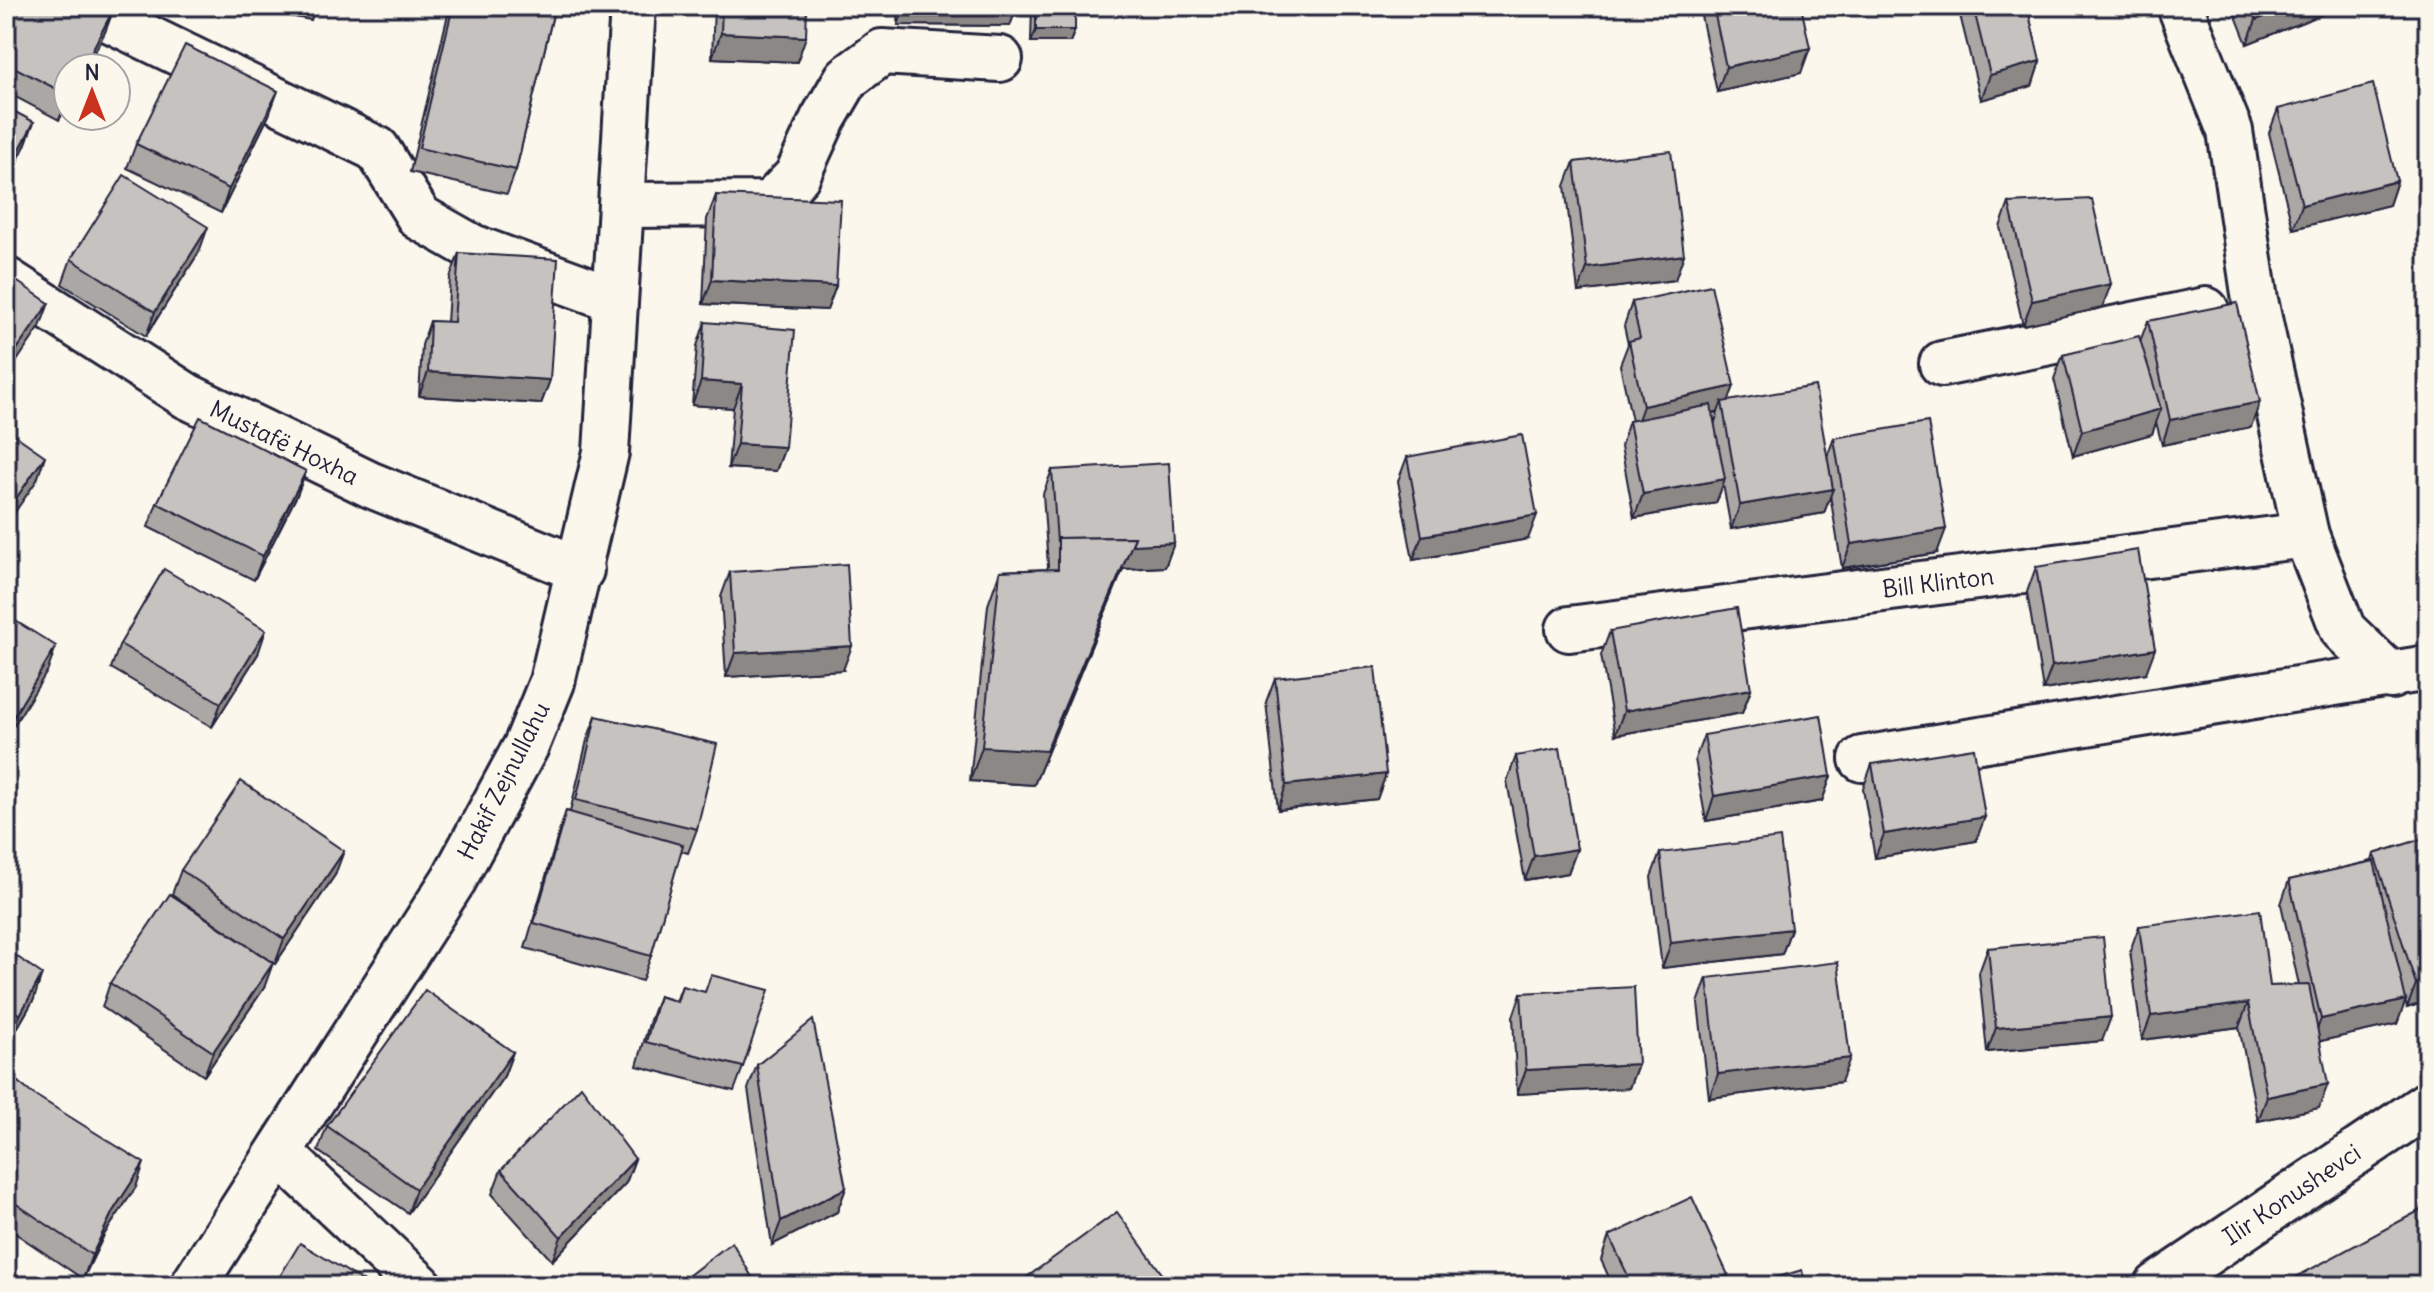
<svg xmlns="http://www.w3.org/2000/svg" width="2434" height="1292" font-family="Delius,sans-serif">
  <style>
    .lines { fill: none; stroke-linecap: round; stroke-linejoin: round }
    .minor-casing { stroke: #22223b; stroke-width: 50 }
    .tertiary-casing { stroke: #22223b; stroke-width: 50 }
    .minor { stroke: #fbf7ec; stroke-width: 44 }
    .tertiary { stroke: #fbf7ec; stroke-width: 44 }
    .wall { fill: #aaa7a5; stroke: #22223b; stroke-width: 2; fill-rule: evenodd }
    .shaded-wall { fill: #8b8886; stroke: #22223b; stroke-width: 2 }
    .building { fill: #c6c2c0; stroke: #22223b; stroke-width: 2 }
    .labels { text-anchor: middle; stroke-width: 8; stroke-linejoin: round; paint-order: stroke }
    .street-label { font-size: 24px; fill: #22223b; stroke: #fbf7ec }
  </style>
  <rect width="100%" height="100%" fill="#fbf7ec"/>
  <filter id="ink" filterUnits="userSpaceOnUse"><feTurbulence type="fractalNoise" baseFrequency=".0125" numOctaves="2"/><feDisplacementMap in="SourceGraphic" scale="16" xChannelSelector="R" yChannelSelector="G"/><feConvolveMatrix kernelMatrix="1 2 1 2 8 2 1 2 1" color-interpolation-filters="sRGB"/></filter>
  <g filter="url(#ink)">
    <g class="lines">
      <g class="minor-casing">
        <g id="minor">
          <polyline points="82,6 377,149 419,217 472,247 614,299"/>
          <polyline points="2180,6 2230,131 2255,300 2306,535 2343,630 2391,676"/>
          <polyline points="622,205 770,204 797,176 823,119 847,78 882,52 1000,59"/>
          <polyline points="6,280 187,396 371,485 581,570"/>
          <polyline points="1942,364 2206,310"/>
          <polyline points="1569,629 2306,535"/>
          <polyline points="1862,759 2428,668"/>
          <polyline points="280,1153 420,1286"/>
          <polyline points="193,1286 454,879 526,746 552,682 606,452 633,6"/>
        </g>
      </g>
      <g class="tertiary-casing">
        <polyline id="tertiary" points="2157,1286 2428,1104"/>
      </g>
      <use href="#minor" class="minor"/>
      <use href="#tertiary" class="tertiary"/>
    </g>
    <g class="wall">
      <polygon points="6,6 114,8 105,32 68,68 68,104 59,120 6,92"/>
      <polygon points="235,6 316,6 311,20"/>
      <polygon points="450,6 555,6 516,170 507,194 410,172"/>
      <polygon points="714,6 807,6 797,62 712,58"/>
      <polygon points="899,6 1017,6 1010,26 898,25"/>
      <polygon points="1032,6 1075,6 1075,30 1070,42 1031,42"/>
      <polygon points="1699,6 1801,6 1801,73 1717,92"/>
      <polygon points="1961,6 2027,6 2040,61 2032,86 1981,100 1959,11"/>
      <polygon points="2232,6 2340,6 2339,8 2247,44"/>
      <polygon points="2278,109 2397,181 2389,205 2293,229 2269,133"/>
      <polygon points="269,115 221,213 127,168 136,144"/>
      <polygon points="1574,162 1675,280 1578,292 1565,186"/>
      <polygon points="716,195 836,286 827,310 703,304 707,219"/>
      <polygon points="2009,203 2102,308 2023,325 2000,227"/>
      <polygon points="199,252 146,336 62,284 71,259"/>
      <polygon points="459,253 550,380 541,404 419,396 422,345 430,321 447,322 450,278"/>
      <path d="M1632,302L1734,386L1728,401L1827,457L1834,438L1937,553L1842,568L1830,495L1824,513L1731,529L1723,484L1716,503L1634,518L1621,446L1629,421H1632L1620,365L1628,344L1624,326ZM1718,412L1715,422L1713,413Z"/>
      <polygon points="2148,321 2251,427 2162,445 2156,422 2152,434 2073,456 2054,379 2063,355 2140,341"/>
      <polygon points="705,322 785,447 776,471 728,468 733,408 692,405 697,346"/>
      <polygon points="1407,457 1528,539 1413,560 1398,481"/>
      <polygon points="1052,470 1174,543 1165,567 1123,569 1034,785 970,781 988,605 1000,571 1047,569 1048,566 1043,494"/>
      <polygon points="306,471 297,495 254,580 148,527 157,503"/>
      <polygon points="2036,567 2146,673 2043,690 2027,592"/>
      <polygon points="730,572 843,670 726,677 721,597"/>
      <polygon points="1610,631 1751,689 1742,713 1615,735 1601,655"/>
      <polygon points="120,644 258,654 212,727 111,668"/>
      <polygon points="1275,678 1386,774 1377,799 1278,810 1266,702"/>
      <polygon points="596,716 697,829 688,853 681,851 651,956 642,981 525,948 558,835 566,811 570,812 587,740"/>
      <polygon points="1704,735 1831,776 1822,801 1706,821 1695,759"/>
      <polygon points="1516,756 1577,849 1568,873 1525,880 1507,781"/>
      <polygon points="1872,764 1976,841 1875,858 1863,789"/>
      <polygon points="2428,837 2428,1001 2407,1008 2405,1001 2397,1024 2320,1041 2319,1108 2258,1121 2239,1027 2142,1040 2130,951 2139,926 2270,986 2299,985 2281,904 2289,880 2372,861 2374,854"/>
      <polygon points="1660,853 1791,929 1782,954 1662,968 1651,877"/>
      <polygon points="181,870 335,875 275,964 172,894"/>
      <polygon points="1988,948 2102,1041 1987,1052 1979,973"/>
      <polygon points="6,949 34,999 11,1039 6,1036"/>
      <polygon points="1707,978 1841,1082 1709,1098 1698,1003"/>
      <polygon points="110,983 264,988 204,1076 102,1007"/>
      <polygon points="682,986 743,1067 734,1091 637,1066 650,1020 659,996 676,1001"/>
      <polygon points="1521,993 1638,1064 1629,1088 1517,1094 1513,1017"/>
      <polygon points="513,1052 504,1076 408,1213 318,1151 327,1126"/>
      <polygon points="757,1065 846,1188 837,1212 772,1245 748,1089"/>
      <polygon points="6,1072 136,1187 104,1235 83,1279 6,1227"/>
      <polygon points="635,1159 626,1183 552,1261 492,1194 501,1170"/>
      <polygon points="1609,1236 1728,1275 1724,1286 1613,1286 1601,1260"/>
      <polygon points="1027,1277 1171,1286 1024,1286"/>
    </g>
    <g class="shaded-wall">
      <polygon points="905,6 1017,6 1010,26 898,25"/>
      <polygon points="1888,6 1899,6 1887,10"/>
      <polygon points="2292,6 2340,6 2339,8 2247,44 2256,20"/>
      <polygon points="114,8 105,32 87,68 83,68"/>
      <polygon points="1036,30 1075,30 1070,42 1031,42"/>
      <polygon points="721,33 806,37 797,62 712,58"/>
      <polygon points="1810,48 1801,73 1717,92 1726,67"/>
      <polygon points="2040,61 2032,86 1981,100 1990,75"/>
      <polygon points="278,91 269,115 221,213 229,189"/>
      <polygon points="68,96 68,104 59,120"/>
      <polygon points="34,122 25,146 6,183 6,176"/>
      <polygon points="2397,181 2389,205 2293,229 2302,205"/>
      <polygon points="208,227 199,252 146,336 155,312"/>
      <polygon points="1684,255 1675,280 1578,292 1587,268"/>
      <polygon points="712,280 836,286 827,310 703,304"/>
      <polygon points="2111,284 2102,308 2023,325 2032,301"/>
      <polygon points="49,303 40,327 6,377 6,365"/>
      <polygon points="428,372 550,380 541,404 419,396"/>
      <polygon points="701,381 742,384 733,408 692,405"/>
      <polygon points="1734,386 1725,410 1722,402 1718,412 1634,431 1643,406"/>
      <polygon points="2260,402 2251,427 2162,445 2170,420"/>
      <polygon points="2161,409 2152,434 2073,456 2082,431"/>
      <polygon points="737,444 785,447 776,471 728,468"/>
      <polygon points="45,456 37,480 6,525 6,513"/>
      <polygon points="306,471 297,495 254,580 263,556"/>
      <polygon points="1725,479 1716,503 1634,518 1643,494"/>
      <polygon points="1833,489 1824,513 1731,529 1740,505"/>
      <polygon points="1537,515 1528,539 1413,560 1422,536"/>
      <polygon points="1946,529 1937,553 1842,568 1851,544"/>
      <polygon points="1174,543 1165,567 1123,569 1034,785 970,781 982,747 1058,569 1058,548"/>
      <polygon points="266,630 258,654 212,727 221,703"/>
      <polygon points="56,646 48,670 6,738 6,729"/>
      <polygon points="852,646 843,670 726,677 735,653"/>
      <polygon points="2155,649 2146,673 2043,690 2052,666"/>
      <polygon points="1751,689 1742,713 1615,735 1624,711"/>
      <polygon points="1386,774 1377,799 1278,810 1286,785"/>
      <polygon points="1831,776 1822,801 1706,821 1714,796"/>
      <polygon points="1985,817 1976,841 1875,858 1884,834"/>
      <polygon points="1577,849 1568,873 1525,880 1534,856"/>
      <polygon points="344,851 335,875 275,964 284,939"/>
      <polygon points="1791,929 1782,954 1662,968 1671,943"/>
      <polygon points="273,963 264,988 204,1076 213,1052"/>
      <polygon points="42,974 34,999 11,1039 20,1015"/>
      <polygon points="2428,980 2428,1001 2407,1008 2416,984"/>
      <polygon points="2406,1000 2397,1024 2312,1043 2321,1019"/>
      <polygon points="2248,1003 2239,1027 2142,1040 2151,1016"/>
      <polygon points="2111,1017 2102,1041 1987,1052 1996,1028"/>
      <polygon points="513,1052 504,1076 408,1213 416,1189"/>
      <polygon points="1850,1058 1841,1082 1709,1098 1718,1074"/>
      <polygon points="1638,1064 1629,1088 1517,1094 1526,1070"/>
      <polygon points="2328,1084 2319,1108 2258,1121 2267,1097"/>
      <polygon points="635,1159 626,1183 552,1261 561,1237"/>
      <polygon points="144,1163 136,1187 104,1235 83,1279 92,1255 113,1211"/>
      <polygon points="846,1188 837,1212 772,1245 781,1221"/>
      <polygon points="1728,1275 1724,1286 1705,1286"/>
    </g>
    <g class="building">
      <polygon points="6,6 110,6 114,8 83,68 68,68 68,95 6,63"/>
      <polygon points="453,6 555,6 516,170 419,148"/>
      <polygon points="722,6 807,6 806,37 721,33"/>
      <rect x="1036" y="6" width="39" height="24"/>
      <polygon points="1713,6 1801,6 1810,48 1726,67"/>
      <polygon points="1973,6 2027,6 2040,61 1990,75"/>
      <polygon points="2251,6 2292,6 2256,20"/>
      <polygon points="185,45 278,91 229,189 136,144"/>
      <polygon points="2373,84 2397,181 2302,205 2278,109"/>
      <polygon points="6,107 34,122 6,176"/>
      <polygon points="1671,151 1684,255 1587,268 1574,162"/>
      <polygon points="124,175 208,227 155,312 71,259"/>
      <polygon points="716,195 841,200 836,286 712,280"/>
      <polygon points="2092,199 2111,284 2032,301 2009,203"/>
      <polygon points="459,253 558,259 550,380 428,372 430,321 454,322"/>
      <polygon points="6,274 49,303 6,365"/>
      <polygon points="1711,285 1734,386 1643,406 1629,341 1640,338 1632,302"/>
      <polygon points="2237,303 2260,402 2170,420 2148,321"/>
      <polygon points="705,322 795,330 785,447 737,444 742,384 701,381"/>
      <polygon points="2139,336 2161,409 2082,431 2063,355"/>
      <polygon points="1815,386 1833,489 1740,505 1722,402"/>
      <polygon points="1711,405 1725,479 1643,494 1629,421"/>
      <polygon points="200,417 306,471 263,556 157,503"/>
      <polygon points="1928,422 1946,529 1851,544 1834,438"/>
      <polygon points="6,429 45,456 6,513"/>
      <polygon points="1522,435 1537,515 1422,536 1407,457"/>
      <polygon points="1169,463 1174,543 1132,545 1135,537 1058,538 1057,542 1052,470"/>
      <polygon points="1135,537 1046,751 982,747 1000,571 1058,569 1058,538"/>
      <polygon points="2138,550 2155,649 2052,666 2036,567"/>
      <polygon points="847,564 852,646 735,653 730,572"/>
      <polygon points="164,569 266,630 221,703 120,644"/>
      <polygon points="1737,608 1751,689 1624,711 1610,631"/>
      <polygon points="6,615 56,646 6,729"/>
      <polygon points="1375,667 1386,774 1286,785 1275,678"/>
      <polygon points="1821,715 1831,776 1714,796 1704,735"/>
      <polygon points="596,716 717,744 697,829 576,800"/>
      <polygon points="1560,748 1577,849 1534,856 1516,756"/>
      <polygon points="1974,748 1985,817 1884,834 1872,764"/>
      <polygon points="241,781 344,851 284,939 181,870"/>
      <polygon points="566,811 683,845 651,956 534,923"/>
      <polygon points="2428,837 2428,980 2416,984 2374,854"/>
      <polygon points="1780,838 1791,929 1671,943 1660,853"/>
      <polygon points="2374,861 2406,1000 2321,1019 2289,880"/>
      <polygon points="170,894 273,963 213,1052 110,983"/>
      <polygon points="2260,910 2270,986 2309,985 2328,1084 2267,1097 2248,1003 2151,1016 2139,926"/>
      <polygon points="2103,937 2111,1017 1996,1028 1988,948"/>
      <polygon points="6,949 42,974 20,1015 6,1005"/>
      <polygon points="1838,962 1850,1058 1718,1074 1707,978"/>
      <polygon points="711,975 769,990 743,1067 646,1042 659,996 677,1002 682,986 705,992"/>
      <polygon points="1634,987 1638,1064 1526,1070 1521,993"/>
      <polygon points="425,990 513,1052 416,1189 327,1126"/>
      <polygon points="813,1020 846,1188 781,1221 757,1065"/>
      <polygon points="6,1072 30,1092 144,1163 113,1211 92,1255 6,1197"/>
      <polygon points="581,1086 635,1159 561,1237 501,1170"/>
      <polygon points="1692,1197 1728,1275 1705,1286 1633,1286 1609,1236"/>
      <polygon points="2428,1206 2428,1286 2289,1286 2287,1282"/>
      <polygon points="1117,1212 1171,1286 1033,1286 1027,1277"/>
      <polygon points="732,1242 757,1286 675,1286"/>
      <polygon points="300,1243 371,1286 274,1286"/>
      <polygon points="1802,1270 1806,1286 1747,1286"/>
    </g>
  </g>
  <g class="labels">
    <g class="street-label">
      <text transform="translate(284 443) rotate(26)" y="8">Mustafë Hoxha</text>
      <text transform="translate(1938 583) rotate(-7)" y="8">Bill Klinton</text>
      <text transform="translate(504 781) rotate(-63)" y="8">Hakif Zejnullahu</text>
      <text transform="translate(2292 1195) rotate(-34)" y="8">Ilir Konushevci</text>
    </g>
  </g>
  <rect width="2434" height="1292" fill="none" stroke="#fbf7ec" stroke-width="32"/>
  <rect x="16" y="16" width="2402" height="1260" fill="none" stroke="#22223b" stroke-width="3" filter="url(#ink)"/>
  <g transform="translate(92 92)"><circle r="38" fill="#fbf7ec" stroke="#a4a2a5" stroke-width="2"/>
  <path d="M0-6L14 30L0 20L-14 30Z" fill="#c8321e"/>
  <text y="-12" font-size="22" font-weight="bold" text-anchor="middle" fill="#22223b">N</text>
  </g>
</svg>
